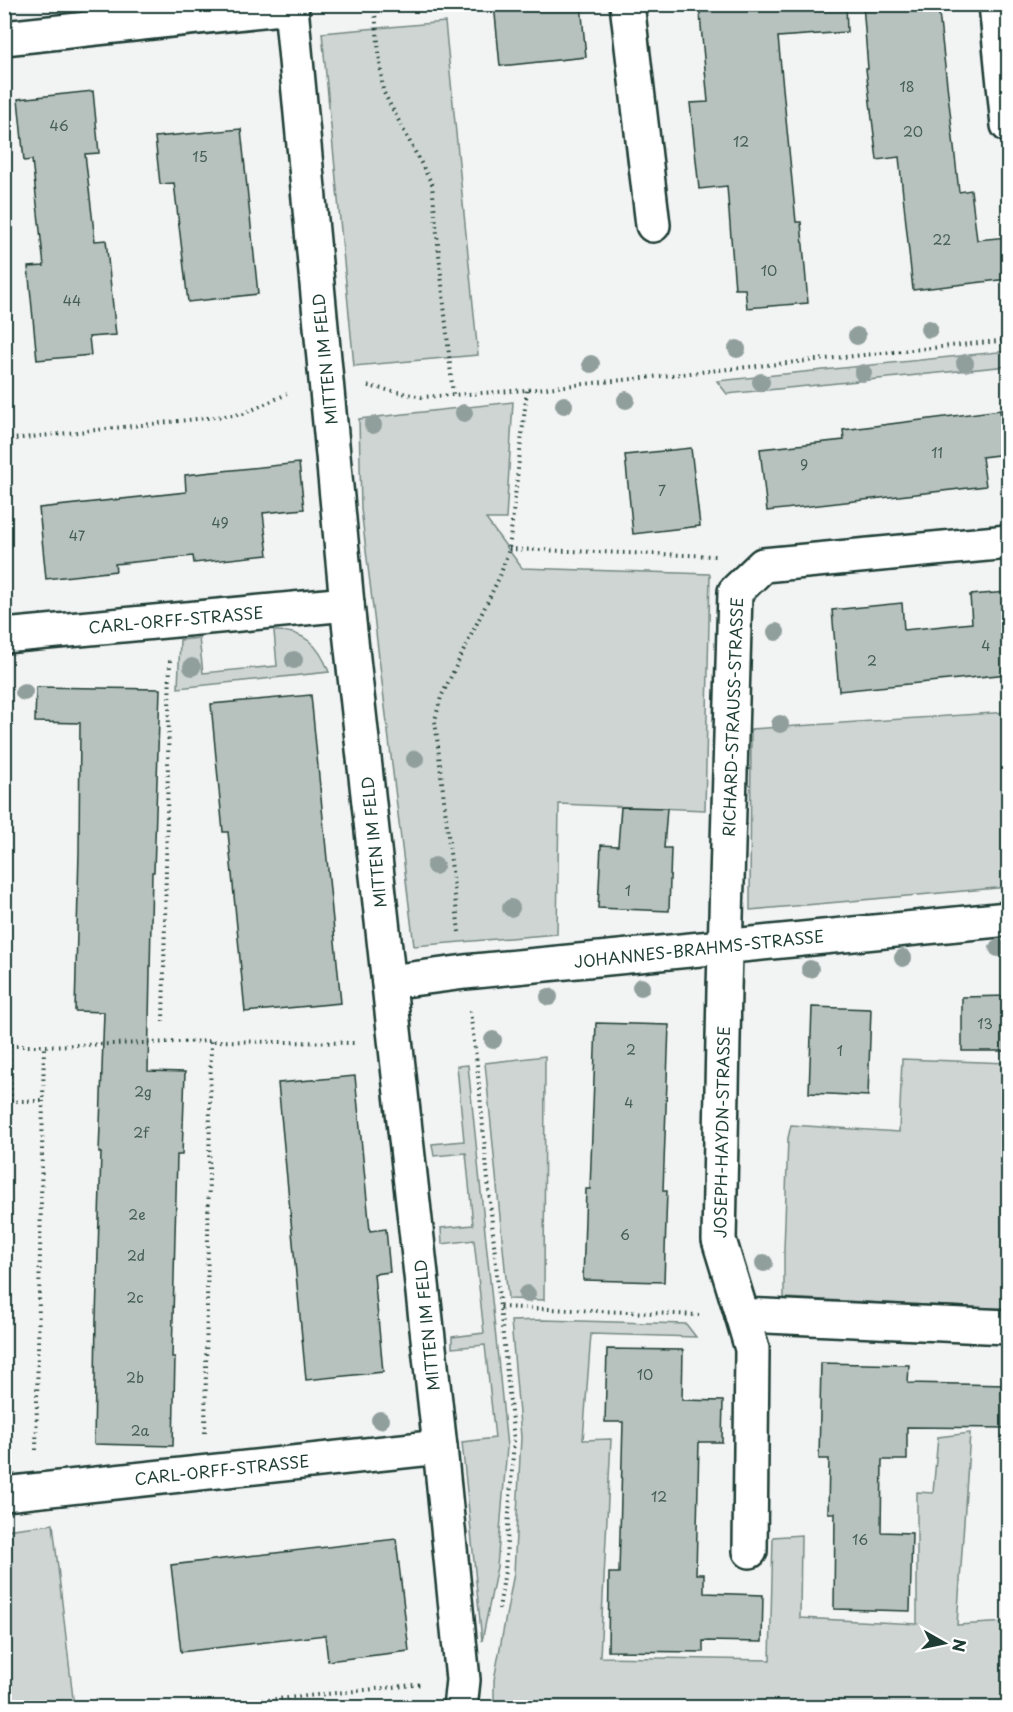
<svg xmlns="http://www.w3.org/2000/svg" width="1013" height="1712" font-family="'Playpen Sans',sans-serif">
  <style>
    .green { fill: #ced5d3; stroke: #768984; stroke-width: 1.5 }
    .building { fill: #b7c1bd; stroke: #1f3d34; stroke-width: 1.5 }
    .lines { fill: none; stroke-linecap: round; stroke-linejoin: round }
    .minor-casing { stroke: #1f3d34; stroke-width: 38 }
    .path { stroke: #1f3d34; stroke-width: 4; stroke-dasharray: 1.5 4.5; stroke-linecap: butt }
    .minor { stroke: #fff; stroke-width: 33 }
    .tree { fill: #919f9c }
    .labels { text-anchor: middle; stroke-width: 4.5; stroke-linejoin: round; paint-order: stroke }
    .number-label { font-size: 14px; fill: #455e56 }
    .street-label { font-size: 16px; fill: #1f3d34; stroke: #fff }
  </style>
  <rect width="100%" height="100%" fill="#f2f3f3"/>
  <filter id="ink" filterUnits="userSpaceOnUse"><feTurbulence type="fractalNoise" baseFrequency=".0167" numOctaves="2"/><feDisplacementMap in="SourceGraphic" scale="12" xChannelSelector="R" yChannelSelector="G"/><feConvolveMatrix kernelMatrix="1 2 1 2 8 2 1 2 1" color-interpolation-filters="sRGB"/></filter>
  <g filter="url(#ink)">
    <g class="green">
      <polygon points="445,22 478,355 354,366 322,33"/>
      <polygon points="1008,351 1008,366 727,394 717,381"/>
      <polygon points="513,402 506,519 486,519 522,568 710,574 705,810 559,804 557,934 414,946 361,509 359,419"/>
      <path d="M274,631C304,630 319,645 329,672L178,688L180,640L199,638L203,673L277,666Z"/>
      <polygon points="1008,712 1008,887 750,910 751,729"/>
      <polygon points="545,1056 544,1300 508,1299 485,1063"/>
      <polygon points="902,1059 1008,1063 1008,1309 784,1298 784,1249 788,1138 791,1125 899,1132"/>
      <polygon points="468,1065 507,1447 497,1567 482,1641 462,1442 495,1438 485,1345 452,1348 452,1337 484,1333 474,1240 442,1244 441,1228 473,1225 466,1153 434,1156 432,1144 464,1141 457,1066"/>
      <polygon points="543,1320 686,1324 696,1337 591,1334 583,1440 611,1439 600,1657 770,1660 773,1537 801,1535 800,1618 917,1624 917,1492 933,1493 938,1437 970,1433 957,1625 1008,1622 1008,1707 494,1707 494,1680 514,1573 521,1437 511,1321"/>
      <polygon points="53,1524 74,1707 5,1707 5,1530"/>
    </g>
    <g class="building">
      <polygon points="494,4 581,4 586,57 500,66"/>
      <polygon points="699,4 846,4 847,32 778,37 796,222 801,222 808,303 747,308 745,289 735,289 727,186 699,189 690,103 708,102"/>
      <polygon points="863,4 938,4 959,192 971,190 977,240 1008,237 1008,279 913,290 899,157 877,160 866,69 868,69"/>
      <polygon points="93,91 99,153 85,154 95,241 106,240 116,335 89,337 91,355 37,360 28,267 44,266 32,160 24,161 18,99"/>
      <polygon points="241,129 258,294 188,302 174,183 160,184 155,137"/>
      <polygon points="1000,410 1006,454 982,457 986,486 767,511 760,449 844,440 843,430"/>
      <polygon points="691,448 700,526 633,534 625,455"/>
      <polygon points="299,463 304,509 263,513 268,555 194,563 193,556 115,564 116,571 46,579 39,508 186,492 185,475"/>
      <polygon points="1008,592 1008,674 839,691 832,610 902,603 904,630 972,623 970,595"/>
      <polygon points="36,687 160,689 154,872 152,872 148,1071 185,1072 182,1155 177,1155 172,1357 175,1357 173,1446 94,1444 96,1318 101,1153 99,1153 104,1012 75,1011 79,852 80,723 35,722"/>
      <polygon points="311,695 341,1003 245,1012 228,832 223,832 211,704"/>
      <polygon points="621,807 667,808 664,848 671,848 669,911 598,908 601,845 618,846"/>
      <polygon points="1008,996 1008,1051 962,1051 962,997"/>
      <polygon points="812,1007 871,1009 868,1096 809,1093"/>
      <polygon points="596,1023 669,1025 663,1191 667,1191 664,1282 583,1280 586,1189 590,1189"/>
      <polygon points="355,1076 370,1231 386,1229 390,1272 374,1274 383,1372 306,1380 278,1083"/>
      <polygon points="607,1349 683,1350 682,1400 723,1401 722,1442 699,1442 696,1574 704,1574 704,1593 763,1595 762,1642 703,1641 703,1652 608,1651 609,1573 619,1573 623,1422 605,1422"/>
      <polygon points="821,1363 909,1365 908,1383 1008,1385 1008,1428 907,1427 907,1460 882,1460 881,1532 912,1533 910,1611 834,1609 835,1513 828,1513 829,1459 819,1459"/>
      <polygon points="396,1539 409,1651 328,1661 325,1635 181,1652 171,1565"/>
    </g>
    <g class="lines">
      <g class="minor-casing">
        <g id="minor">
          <polyline points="293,4 291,7 347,604 440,1447 463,1680 460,1708"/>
          <polyline points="627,4 653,225"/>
          <polyline points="996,4 1008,125"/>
          <polyline points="4,38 291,7"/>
          <polyline points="1008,542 763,565 735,592 724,989 719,1240 742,1315 1008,1327"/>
          <polyline points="4,636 347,604"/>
          <polyline points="389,982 465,972 1008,919"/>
          <polyline points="742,1315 752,1349 750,1551"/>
          <polyline points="4,1494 440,1447"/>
        </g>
      </g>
      <g class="path">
        <polyline points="374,4 383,91 432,184 453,395"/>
        <polyline points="368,386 422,397 527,390 1008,340"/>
        <polyline points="4,440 243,414 287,394"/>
        <polyline points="509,549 715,556"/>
        <polyline points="6,675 9,1046 44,1046"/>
        <polyline points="459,932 435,720 441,697 500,576 509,549 527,390"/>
        <polyline points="470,1011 477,1064 500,1307 514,1440 505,1571 499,1609"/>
        <polyline points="163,1022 170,660"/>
        <polyline points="9,1046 11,1101"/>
        <polyline points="4,1101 43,1101 44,1046 211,1041 355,1043"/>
        <polyline points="500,1307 699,1315"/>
        <polyline points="205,1433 211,1041"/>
        <polyline points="36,1450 43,1101"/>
        <polyline points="191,1708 423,1684"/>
      </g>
      <use href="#minor" class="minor"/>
    </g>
    <g class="tree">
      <circle cx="929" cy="329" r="9"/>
      <circle cx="857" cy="336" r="9"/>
      <circle cx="737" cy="349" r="9"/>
      <circle cx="965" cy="363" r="9"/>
      <circle cx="591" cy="364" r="9"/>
      <circle cx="863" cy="373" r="9"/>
      <circle cx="761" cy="382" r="9"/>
      <circle cx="626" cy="400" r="9"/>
      <circle cx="564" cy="405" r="9"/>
      <circle cx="464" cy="413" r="9"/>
      <circle cx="373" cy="425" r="9"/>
      <circle cx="776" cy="632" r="9"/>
      <circle cx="294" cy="660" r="9"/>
      <circle cx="192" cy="667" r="9"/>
      <circle cx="24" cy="692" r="9"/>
      <circle cx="780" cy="724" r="9"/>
      <circle cx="415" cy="759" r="9"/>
      <circle cx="435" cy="866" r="9"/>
      <circle cx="511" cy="908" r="9"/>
      <circle cx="998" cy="948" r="9"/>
      <circle cx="903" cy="958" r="9"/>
      <circle cx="810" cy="969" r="9"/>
      <circle cx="641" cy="987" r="9"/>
      <circle cx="549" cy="997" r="9"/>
      <circle cx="493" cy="1040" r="9"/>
      <circle cx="764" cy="1263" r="9"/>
      <circle cx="527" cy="1294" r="9"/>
      <circle cx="380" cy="1420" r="9"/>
    </g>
  </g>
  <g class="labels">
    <g class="number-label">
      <text x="907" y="92">18</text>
      <text x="59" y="131">46</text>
      <text x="913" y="137">20</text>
      <text x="741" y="147">12</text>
      <text x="200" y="162">15</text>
      <text x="942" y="245">22</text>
      <text x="769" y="276">10</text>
      <text x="72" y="306">44</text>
      <text x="937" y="458">11</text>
      <text x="804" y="470">9</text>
      <text x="662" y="496">7</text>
      <text x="220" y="528">49</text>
      <text x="77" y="541">47</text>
      <text x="986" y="651">4</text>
      <text x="872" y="666">2</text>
      <text x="628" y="896">1</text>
      <text x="985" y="1029">13</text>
      <text x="631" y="1055">2</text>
      <text x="840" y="1056">1</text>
      <text x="143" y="1097">2g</text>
      <text x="629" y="1108">4</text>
      <text x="141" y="1138">2f</text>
      <text x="137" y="1220">2e</text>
      <text x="625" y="1240">6</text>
      <text x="136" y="1261">2d</text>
      <text x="135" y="1303">2c</text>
      <text x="645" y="1380">10</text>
      <text x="135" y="1383">2b</text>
      <text x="140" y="1436">2a</text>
      <text x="659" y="1502">12</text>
      <text x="860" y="1545">16</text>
    </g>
    <g class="street-label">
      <text transform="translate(325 359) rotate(-96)" y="6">MITTEN IM FELD</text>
      <text transform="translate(176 620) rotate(-5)" y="6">CARL-ORFF-STRASSE</text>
      <text transform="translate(733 717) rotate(-88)" y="6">RICHARD-STRAUSS-STRASSE</text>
      <text transform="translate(374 842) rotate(-96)" y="6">MITTEN IM FELD</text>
      <text transform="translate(699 949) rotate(-6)" y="6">JOHANNES-BRAHMS-STRASSE</text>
      <text transform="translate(722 1132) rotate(-89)" y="6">JOSEPH-HAYDN-STRASSE</text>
      <text transform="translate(427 1325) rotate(-96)" y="6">MITTEN IM FELD</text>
      <text transform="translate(222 1470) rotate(-6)" y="6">CARL-ORFF-STRASSE</text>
    </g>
  </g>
  <rect width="1013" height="1712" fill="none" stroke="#fff" stroke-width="24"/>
  <rect x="12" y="12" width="989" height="1688" fill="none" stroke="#1f3d34" stroke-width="2" filter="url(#ink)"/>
  <g transform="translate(944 1643) rotate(99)" stroke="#ffffff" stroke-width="4.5" paint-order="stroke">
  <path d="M0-4.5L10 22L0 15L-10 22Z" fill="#1f3d34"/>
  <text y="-9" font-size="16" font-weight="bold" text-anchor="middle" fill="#1f3d34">N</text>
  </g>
</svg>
